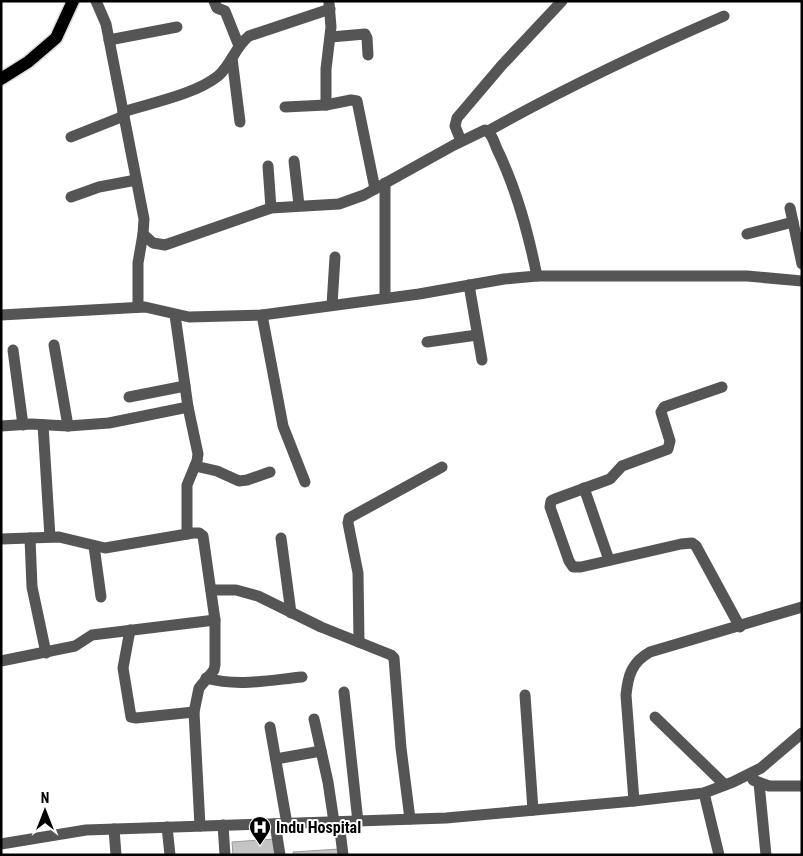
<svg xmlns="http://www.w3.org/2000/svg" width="803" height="856" font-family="'Roboto Condensed',sans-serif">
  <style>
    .building { fill: #c4c4c4; stroke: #999 }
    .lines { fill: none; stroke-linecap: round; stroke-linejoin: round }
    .major-casing { stroke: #dbdbdb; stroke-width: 15 }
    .minor { stroke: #555; stroke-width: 11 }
    .major { stroke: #000; stroke-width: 12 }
    .labels { text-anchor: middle; stroke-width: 4; stroke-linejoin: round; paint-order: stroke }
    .poi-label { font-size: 16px; font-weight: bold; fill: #000; stroke: #fff; text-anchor: start }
  </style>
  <rect width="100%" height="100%" fill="#fff"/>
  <g class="building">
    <polygon points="274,839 275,855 233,855 232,842"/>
    <polygon points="339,849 339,855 294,855 293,852"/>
  </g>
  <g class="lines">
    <g class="major-casing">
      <polyline id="major" points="1,79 28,62 56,38 73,1"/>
    </g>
    <g class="minor">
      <polyline points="96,1 106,24 144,219 143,234 138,263 138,307"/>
      <polyline points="214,1 217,8 225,11 239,46"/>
      <polyline points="331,37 365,34 367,38 368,55"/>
      <polyline points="109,40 177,27"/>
      <polyline points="232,58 240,122"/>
      <polyline points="326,105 326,69 331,27 329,3"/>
      <polyline points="285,107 326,105 351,100 357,101 375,189"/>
      <path d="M123,112C151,103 196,94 218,76C231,65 235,47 249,36L330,9"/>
      <path d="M488,131C565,88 643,51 724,16"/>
      <polyline points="71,137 124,116"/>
      <polyline points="461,141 455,126 457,118 502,65 562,1"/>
      <polyline points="294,161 299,205"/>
      <polyline points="268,166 271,208"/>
      <polyline points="71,197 99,187 136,180"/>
      <polyline points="790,208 802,264"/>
      <path d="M143,234L153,243L165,245L271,208L339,204L364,195L454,145L485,130C492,133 494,142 497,149C517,190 528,232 537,276"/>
      <polyline points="747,234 793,222"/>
      <polyline points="469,285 482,360"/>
      <polyline points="385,298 385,183"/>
      <polyline points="332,305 335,257"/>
      <polyline points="1,315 145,307 189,317 262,315 419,294 504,279 537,276 747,276 802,281"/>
      <polyline points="175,315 188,407 198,454 197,461 187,485 187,534"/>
      <polyline points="262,315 283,426 305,482"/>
      <polyline points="427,342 477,335"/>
      <polyline points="54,345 68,426"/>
      <polyline points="13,350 23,425"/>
      <polyline points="722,387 664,407 661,412 670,441 668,449 622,466 610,479 555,499 551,501 550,507 569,561 573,567 581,567 681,544 692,543 696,546 740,627"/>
      <polyline points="129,397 185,386"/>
      <polyline points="43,425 50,537"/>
      <polyline points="1,426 31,424 68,426 109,423 188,407"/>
      <polyline points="195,466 217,471 239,481 247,480 270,472"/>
      <polyline points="584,488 609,560"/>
      <polyline points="30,538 32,587 46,653"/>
      <polyline points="281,538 291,613"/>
      <polyline points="1,539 59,537 105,548 193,533 199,533 203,536 215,620 215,665 214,670 199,688 194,712 200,826"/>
      <polyline points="94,546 101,597"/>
      <polyline points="211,590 236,590 258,596 321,627 391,655 394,658 401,748 410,819"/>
      <polyline points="130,630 123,668 131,717 136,718 194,712"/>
      <polyline points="359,642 358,573 348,523 349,518 442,467"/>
      <polyline points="1,661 75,646 92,635 215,620"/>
      <path d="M206,678C238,687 270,680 302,677"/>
      <polyline points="344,692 358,822"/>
      <polyline points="525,695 533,810"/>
      <polyline points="655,717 725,785"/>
      <polyline points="314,719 328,782 334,822"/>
      <polyline points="270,727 287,824"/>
      <polyline points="276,759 321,751"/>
      <polyline points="753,780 769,786 802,786"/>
      <polyline points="759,783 766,855"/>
      <polyline points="704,793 719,855"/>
      <path d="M634,801L626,695C628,675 632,662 650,652L802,607"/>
      <polyline points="339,822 343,855"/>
      <polyline points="275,824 280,855"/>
      <polyline points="223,825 225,855"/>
      <polyline points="167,827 170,855"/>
      <polyline points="114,829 116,855"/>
      <polyline points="1,844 86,830 446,818 634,801 704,793 733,782 761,768 802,733"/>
    </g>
    <use href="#major" class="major"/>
  </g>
  <defs>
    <g id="hospital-pin" transform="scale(1.125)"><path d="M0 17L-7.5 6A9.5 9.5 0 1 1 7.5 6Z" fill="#000" stroke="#fff"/><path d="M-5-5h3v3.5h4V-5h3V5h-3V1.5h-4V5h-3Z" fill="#fff"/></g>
  </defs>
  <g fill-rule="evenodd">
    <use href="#hospital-pin" x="260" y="827"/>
  </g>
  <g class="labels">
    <g class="poi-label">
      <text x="276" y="833">Indu Hospital</text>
    </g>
  </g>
  <rect width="803" height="856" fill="none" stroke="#000000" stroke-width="5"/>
  <g transform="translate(45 811)" stroke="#ffffff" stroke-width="4" paint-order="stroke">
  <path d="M0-4L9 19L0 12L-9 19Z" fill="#000000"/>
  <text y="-8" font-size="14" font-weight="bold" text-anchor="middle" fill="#000000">N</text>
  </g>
</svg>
